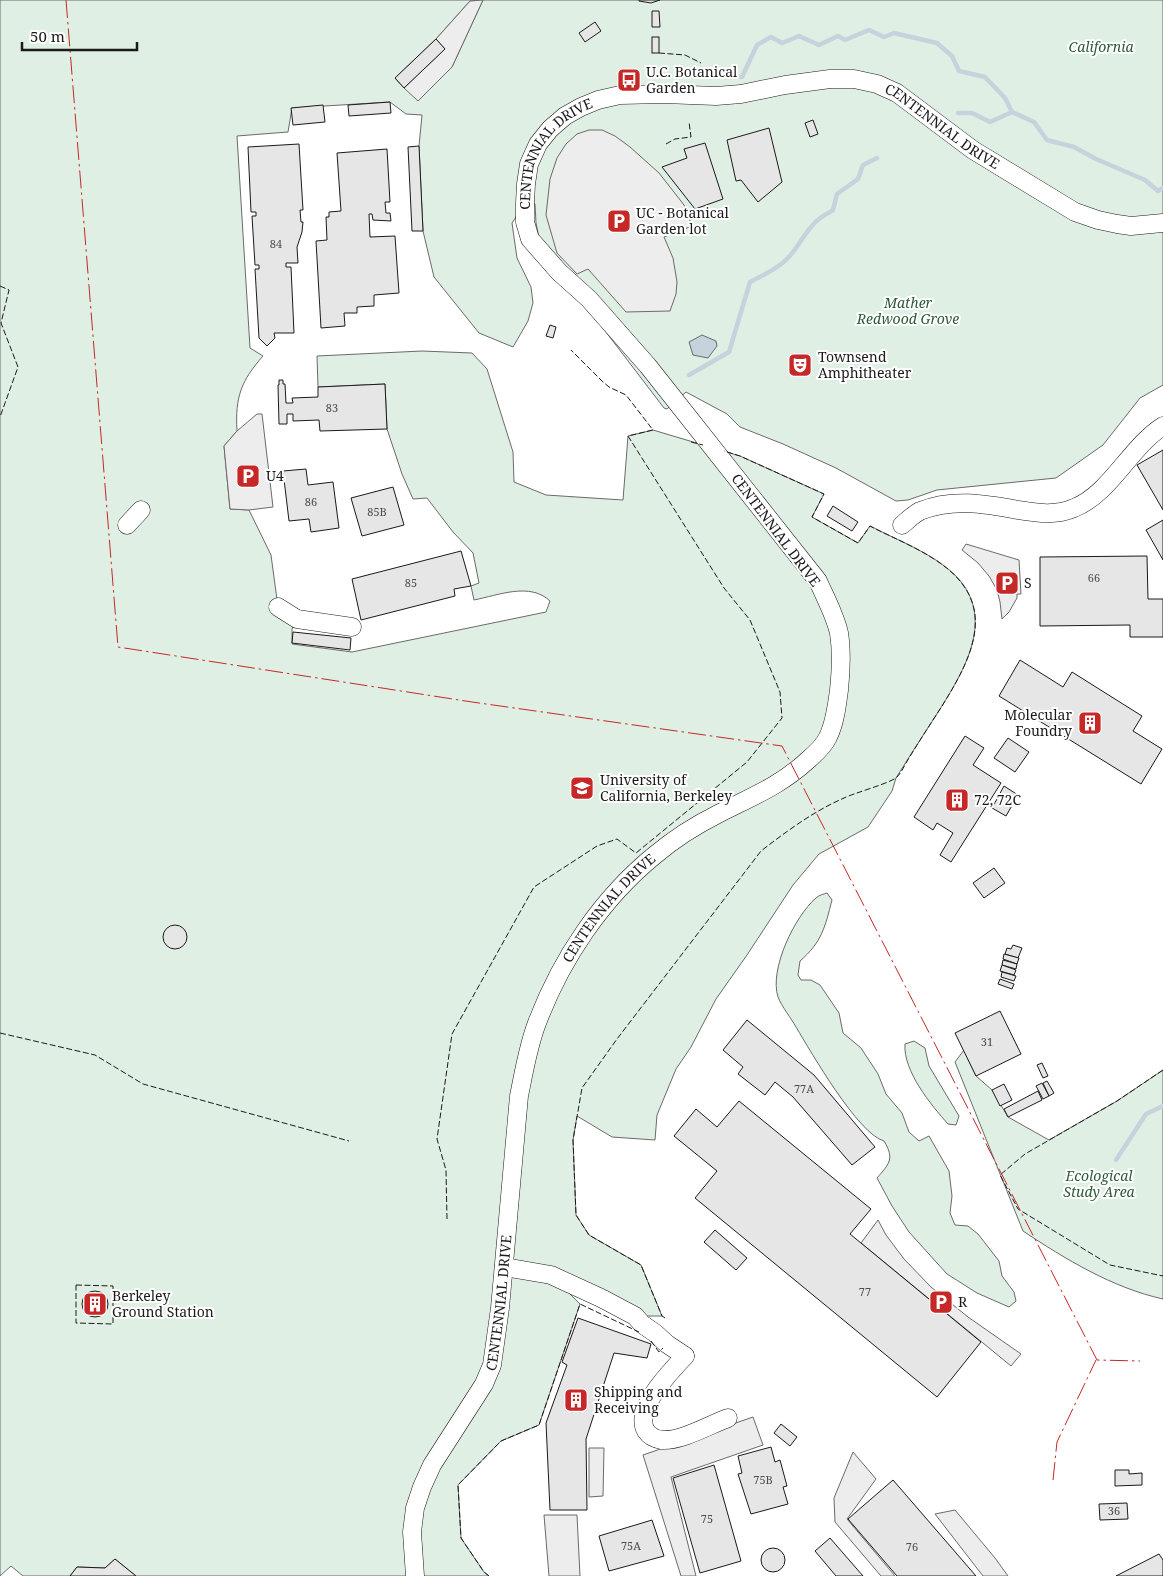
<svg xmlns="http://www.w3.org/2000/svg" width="1163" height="1576" font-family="'Noto Serif',serif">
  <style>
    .green { fill: #e0efe3; stroke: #6a6a6a }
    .parking { fill: #ededed; stroke: #6a6a6a }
    .water { fill: #c6d2dc; stroke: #6a6a6a }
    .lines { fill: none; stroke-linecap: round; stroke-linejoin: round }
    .stream { stroke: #c6d2dc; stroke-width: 4.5 }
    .building { fill: #e6e6e6; stroke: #1a1a1a }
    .minor-casing { stroke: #1a1a1a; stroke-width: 19 }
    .minor { stroke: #fff; stroke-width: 18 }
    .fence { stroke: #1a1a1a; stroke-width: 1; stroke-dasharray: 6 2.5; stroke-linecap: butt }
    .power { stroke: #c62828; stroke-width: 1; stroke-dasharray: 18 4 2.5 4; stroke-linecap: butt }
    .labels { text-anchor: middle; stroke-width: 4; stroke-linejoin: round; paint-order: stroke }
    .number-label { font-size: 11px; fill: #4d4d4d }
    .park-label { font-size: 14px; font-style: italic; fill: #2b5a34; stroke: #fff }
    .poi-label { font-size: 14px; fill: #1a1a1a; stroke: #fff; text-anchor: start }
    .street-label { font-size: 14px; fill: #1a1a1a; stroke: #fff }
  </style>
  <rect width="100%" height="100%" fill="#fff"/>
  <g class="green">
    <path d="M0,0H482L470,1L436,39L395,78L404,88L452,67L483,0H1163V385L1140,398L1103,445L1056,478L937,490L908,500L896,501L836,468L783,444L740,427L727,414L686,392L667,409L664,408L541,247L536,223L535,204L525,203L512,223L517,258L531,287L533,303L528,321L513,347L479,333L434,277L423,231L419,146L422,115L406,114L390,102L292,108L288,132L237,136L250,348L263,356C241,381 235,397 237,431L224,446L230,509L249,510L271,555L278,607L297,619L292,629V644L352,652L546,612L550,601C530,582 499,595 474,600L471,586L479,583L473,553L453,532L427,498L413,499L402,474L387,429L385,384L318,387L317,356L422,351L472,353L487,369L513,452L514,482L546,495L623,500L628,436L653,430L740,456L824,494L812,517L858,543L870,526C897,540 934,554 955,575C999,619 961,676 935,717C922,737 909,757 896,778L892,791L868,827L819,854L793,885L747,955L716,999L691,1047L676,1069L657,1115L655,1140L612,1137L577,1116L573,1140L576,1215L589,1235L641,1265L662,1316H635L553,1277L580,1304L539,1425L501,1441L458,1485L461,1538L484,1572L489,1576H136L115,1559L105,1568L77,1567L70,1576H23L11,1566L0,1576Z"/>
    <path d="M827,893L832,900C825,927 822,942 800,961L798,975L801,980H811L820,985L839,1013L843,1033L861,1048L878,1074L886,1094L902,1113L909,1132L919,1141L929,1136L949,1171L952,1196L950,1213L955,1225L968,1226L978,1234L999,1261L1002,1276L1014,1292L1016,1301L1009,1307L977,1293L947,1274L909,1232L892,1206L877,1178C889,1164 895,1159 884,1141C858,1134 811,1052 796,1027C791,1018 782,1007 778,997C769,969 795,916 816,898C819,895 824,894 827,893Z"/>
    <path d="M914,1041L925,1048L929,1066L959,1116L956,1125L948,1124C931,1105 903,1071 905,1044Z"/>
    <path d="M964,1050L976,1076L992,1090L1008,1117L1049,1140L1117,1101L1163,1070V1299C1113,1288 1065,1259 1023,1231L955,1062Z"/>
  </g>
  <g class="parking">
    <polygon points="483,0 452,67 418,101 404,88 445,49 436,39 470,1"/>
    <polygon points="589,130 602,130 615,136 630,147 659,173 684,205 692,226 664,237 673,258 677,282 676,294 670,311 626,312 588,269 577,274 557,253 546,215 550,179 557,158 566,144 577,134"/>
    <polygon points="257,414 262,414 273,507 249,510 230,509 224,446 237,431"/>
    <polygon points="966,544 1019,560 1021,594 1017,594 1017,598 1009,612 1002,619 1000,602 997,590 989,576 978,563 962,550"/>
    <polygon points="878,1220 886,1235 904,1259 931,1287 968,1317 1021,1354 1011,1366 861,1243"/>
    <polygon points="753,1417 763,1445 671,1477 696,1576 681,1576 643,1455"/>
    <polygon points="589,1448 604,1448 603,1496 589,1497"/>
    <polygon points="853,1452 876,1479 847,1519 895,1576 881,1576 835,1522 834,1498"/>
    <polygon points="955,1510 995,1558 1008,1576 983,1576 935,1514"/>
    <polygon points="544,1515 577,1515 580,1576 549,1576"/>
  </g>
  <polygon class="water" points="702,335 716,341 717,346 708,358 693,355 689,342"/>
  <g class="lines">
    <g class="stream">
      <polyline points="722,76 742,77 757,45 771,37 782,43 799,36 819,45 838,36 845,40 869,30 884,37 894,33 937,43 952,56 959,71 985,77 1005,98 1012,112 1034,122 1047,140 1074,147 1096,159 1145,180 1158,191 1163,188"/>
      <polyline points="958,113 972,113 990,122 1012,112"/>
      <path d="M689,375L729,352L750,282C763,275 776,270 787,259C799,247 806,229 819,219C824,215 829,213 833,210L837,194L858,179L863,165L877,158"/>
      <polyline points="1116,1160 1146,1114 1163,1106"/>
    </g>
  </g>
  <g class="building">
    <polygon points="639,0 660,0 651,3 639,1"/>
    <polygon points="652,11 659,11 660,27 652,27"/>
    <polygon points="595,22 601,31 585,42 579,33"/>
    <rect x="652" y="37" width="7" height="16"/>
    <polygon points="436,39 445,49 404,88 395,78"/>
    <polygon points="390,102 391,113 349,116 348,105"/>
    <polygon points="323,105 325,122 293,125 291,108"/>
    <polygon points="813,120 818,134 810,137 805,123"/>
    <polygon points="769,128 782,182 758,202 741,180 736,181 727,140"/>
    <polygon points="705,143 723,199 695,209 662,167 687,158 684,149"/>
    <polygon points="299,144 303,210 300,210 301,222 303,222 302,232 297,247 298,263 286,263 286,267 291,267 294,333 274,333 275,338 267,346 259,338 255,269 259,269 259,265 255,265 252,216 256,216 256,212 251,212 248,147"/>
    <polygon points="419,146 423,231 412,231 408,147"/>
    <polygon points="387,149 390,202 385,202 386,213 390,213 391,221 373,220 372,214 369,214 370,237 395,236 399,293 374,295 374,306 357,307 357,313 344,313 345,326 321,328 316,241 327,240 326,217 329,217 329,212 341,211 337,153"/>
    <polygon points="550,325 556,327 553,338 546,336"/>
    <polygon points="279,380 283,380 283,384 285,384 286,403 293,403 292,398 318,397 318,387 385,384 387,429 320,431 319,420 293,421 293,414 287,414 287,424 279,424 278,385 279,385"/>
    <polygon points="1163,450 1163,510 1137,465"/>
    <polygon points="306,469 308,485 333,482 339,528 311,532 309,519 289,521 283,471"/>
    <polygon points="393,487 404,525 362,536 351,498"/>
    <polygon points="833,506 858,522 852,531 827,516"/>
    <polygon points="1163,520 1163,560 1146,530"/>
    <polygon points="461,551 471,586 454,589 455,596 361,620 352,579"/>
    <polygon points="1147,556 1148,599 1163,599 1163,637 1130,637 1130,625 1040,626 1040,557"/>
    <polygon points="293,632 351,638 350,650 292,643"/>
    <polygon points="1020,660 1063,687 1072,672 1142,716 1133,731 1162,749 1141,784 999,696"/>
    <polygon points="965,736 984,748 973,765 1001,783 951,862 940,855 953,833 937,823 933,830 914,817"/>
    <polygon points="1008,738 1029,752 1015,772 994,758"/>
    <polygon points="1004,786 1018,795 1006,816 992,808"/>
    <polygon points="994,868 1005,883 984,898 973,883"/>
    <circle cx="175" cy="937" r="12"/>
    <polygon points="1013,945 1022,948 1018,958 1005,954 1007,948 1011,949"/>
    <polygon points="1004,954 1019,958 1017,964 1003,959"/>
    <polygon points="1003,960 1017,964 1016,969 1002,965"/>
    <polygon points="1002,965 1016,970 1014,975 1000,971"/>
    <polygon points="1002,972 1016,976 1014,981 1001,977"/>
    <polygon points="1000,979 1014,984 1012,989 998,984"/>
    <polygon points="1000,1011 1021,1054 976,1076 955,1033"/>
    <polygon points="747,1020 814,1075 875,1147 852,1165 793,1097 775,1082 765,1095 738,1074 743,1067 723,1050"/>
    <polygon points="1042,1063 1048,1076 1043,1078 1037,1065"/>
    <polygon points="1047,1081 1054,1093 1049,1096 1043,1083"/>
    <polygon points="1042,1083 1049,1096 1043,1099 1036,1086"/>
    <polygon points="1004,1084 1012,1100 1000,1106 992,1090"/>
    <polygon points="1038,1091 1042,1100 1008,1117 1004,1109"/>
    <polygon points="739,1101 871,1209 850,1234 981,1342 937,1397 695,1198 717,1171 674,1136 696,1109 717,1127"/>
    <polygon points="715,1230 747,1258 736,1270 704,1242"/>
    <circle cx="95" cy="1304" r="13"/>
    <polygon points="578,1318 651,1344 647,1358 614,1353 586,1439 587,1510 550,1510 546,1423 567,1365 562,1362"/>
    <polygon points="781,1424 797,1437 790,1446 774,1433"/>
    <polygon points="771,1447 775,1462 780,1460 787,1486 783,1487 788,1504 751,1514 738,1474 742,1473 738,1456"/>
    <polygon points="714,1465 741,1561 700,1573 673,1478"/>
    <polygon points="1115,1470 1129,1470 1129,1474 1142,1473 1142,1485 1115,1486"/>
    <polygon points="893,1480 976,1576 897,1576 848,1519"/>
    <polygon points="1127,1503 1128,1519 1100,1520 1099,1504"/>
    <polygon points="652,1520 664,1556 609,1571 599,1536"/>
    <polygon points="830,1538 863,1576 836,1576 815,1551"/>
    <circle cx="773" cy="1560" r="12"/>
    <polygon points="1159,1554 1163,1560 1163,1576 1116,1576"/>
    <polygon points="115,1559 136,1576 70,1576 77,1567 105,1568"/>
  </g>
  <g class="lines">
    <g class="minor-casing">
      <g id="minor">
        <polyline points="127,525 141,510"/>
        <path d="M902,525C908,520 914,514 920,511C953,498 985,504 1018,510C1037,513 1056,516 1074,508C1110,494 1130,447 1163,426"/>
        <polyline points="278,607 297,619 352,627"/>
        <polyline points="504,1267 551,1275 601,1298 635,1316 642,1324 655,1333 667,1344 685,1356"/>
        <path d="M685,1356C671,1371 633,1409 646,1431C650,1437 656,1439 662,1440C682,1441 709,1425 728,1418"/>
        <path id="s1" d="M415,1576L412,1532L415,1508L422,1487L432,1465L484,1384L492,1365L500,1308L519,1096C524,1072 528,1046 537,1023C561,959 602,898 655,855C674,839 696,825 718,814C751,797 780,786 808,760C815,754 824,746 828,737C835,723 837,705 839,690C841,671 842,652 839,633C835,615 825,597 818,581L648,366L589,299L559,272L530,239L525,222V203L526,184L529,164L538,144L550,129L565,116L581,107L598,100L620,95L664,94L716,96L741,94L785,85L830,79H854L877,84L897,93L973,150L1075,212L1098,220L1117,224L1131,226L1163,223"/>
      </g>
    </g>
    <use href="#minor" class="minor"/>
    <g class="fence">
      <polyline points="659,53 685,55 701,63"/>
      <polyline points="666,144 675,139 691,137 689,122"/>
      <polyline points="0,286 9,290 1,323 18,367 0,417"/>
      <polyline points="691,442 703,445"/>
      <polyline points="0,1033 95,1055 143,1084 349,1141"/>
      <polyline points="1163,1070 1117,1101 1025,1154 1000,1175 1018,1209 1110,1265 1163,1276"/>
      <polyline points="447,1219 446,1170 437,1139 452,1034 534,887 597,846 617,839 636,853 747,762 782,718 780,692 750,620 724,588 628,436 653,430 626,395 609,387 602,381 571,350"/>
      <polygon points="76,1285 113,1286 113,1324 76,1323"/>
      <path d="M665,1318L662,1316L641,1265L589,1235L576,1215L573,1140L582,1088L617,1039L761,851C787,831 814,811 844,798C854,793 891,783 897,777C902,772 905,764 909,758C920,740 931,723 942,706C975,653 1000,601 934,559C914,546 891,537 870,526L858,543L812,517L824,494L740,456L724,451"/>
      <polyline points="651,1341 659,1352 663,1348"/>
      <polyline points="489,1576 484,1572 461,1538 458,1485 501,1441 539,1425 580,1304 639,1332"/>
    </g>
    <g class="power">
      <polyline points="66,0 118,647 472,702 782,746 1097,1360 1140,1361"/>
      <polyline points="1053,1480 1057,1442 1096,1360"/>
    </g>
  </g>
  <defs>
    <g id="bus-square" transform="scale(1.25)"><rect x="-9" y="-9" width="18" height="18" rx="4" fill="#c62828" stroke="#fff"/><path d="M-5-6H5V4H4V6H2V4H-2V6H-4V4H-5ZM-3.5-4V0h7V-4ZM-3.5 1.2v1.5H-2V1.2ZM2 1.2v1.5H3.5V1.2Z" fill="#fff"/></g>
    <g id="parking-square" transform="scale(1.25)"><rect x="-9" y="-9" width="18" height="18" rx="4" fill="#c62828" stroke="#fff"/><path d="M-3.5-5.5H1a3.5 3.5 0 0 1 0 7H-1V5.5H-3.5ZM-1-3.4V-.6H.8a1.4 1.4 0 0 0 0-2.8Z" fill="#fff"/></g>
    <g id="theatre-square" transform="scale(1.25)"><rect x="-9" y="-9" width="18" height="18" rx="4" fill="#c62828" stroke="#fff"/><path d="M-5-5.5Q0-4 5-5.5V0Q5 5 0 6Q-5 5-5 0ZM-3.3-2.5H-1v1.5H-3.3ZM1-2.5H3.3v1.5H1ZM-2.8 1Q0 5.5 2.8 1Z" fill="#fff"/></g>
    <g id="building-square" transform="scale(1.25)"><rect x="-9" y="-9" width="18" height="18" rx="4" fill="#c62828" stroke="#fff"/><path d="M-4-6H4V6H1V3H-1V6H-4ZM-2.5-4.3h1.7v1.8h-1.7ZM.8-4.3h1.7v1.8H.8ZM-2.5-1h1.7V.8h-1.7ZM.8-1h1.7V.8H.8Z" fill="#fff"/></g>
    <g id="university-square" transform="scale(1.25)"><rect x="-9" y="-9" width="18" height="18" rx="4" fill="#c62828" stroke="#fff"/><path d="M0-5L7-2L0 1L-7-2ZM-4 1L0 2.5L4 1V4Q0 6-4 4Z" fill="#fff"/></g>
  </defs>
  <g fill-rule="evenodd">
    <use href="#bus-square" x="629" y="80"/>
    <use href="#parking-square" x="619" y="221"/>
    <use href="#theatre-square" x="800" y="365"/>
    <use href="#parking-square" x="248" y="476"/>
    <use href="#parking-square" x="1007" y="583"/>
    <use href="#building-square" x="1090" y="723"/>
    <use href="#university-square" x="582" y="788"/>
    <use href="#building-square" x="957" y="800"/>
    <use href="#parking-square" x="941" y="1302"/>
    <use href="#building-square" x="95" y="1304"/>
    <use href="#building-square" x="576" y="1400"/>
  </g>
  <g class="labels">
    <g class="number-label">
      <text x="276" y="248">84</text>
      <text x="332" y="412">83</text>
      <text x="311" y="506">86</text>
      <text x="377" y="516">85B</text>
      <text x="1094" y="582">66</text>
      <text x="411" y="587">85</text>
      <text x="987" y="1046">31</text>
      <text x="804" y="1093">77A</text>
      <text x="865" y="1296">77</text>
      <text x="763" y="1484">75B</text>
      <text x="1114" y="1515">36</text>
      <text x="707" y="1523">75</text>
      <text x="631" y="1550">75A</text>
      <text x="912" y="1551">76</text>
    </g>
    <g class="park-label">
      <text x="1101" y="52">California</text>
      <text x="908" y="308">Mather<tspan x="908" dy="16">Redwood Grove</tspan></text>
      <text x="1099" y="1181">Ecological<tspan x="1099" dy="16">Study Area</tspan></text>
    </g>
    <g class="poi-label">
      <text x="646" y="77">U.C. Botanical<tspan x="646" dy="16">Garden</tspan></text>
      <text x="636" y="218">UC - Botanical<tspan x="636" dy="16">Garden lot</tspan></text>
      <text x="818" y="362">Townsend<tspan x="818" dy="16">Amphitheater</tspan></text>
      <text x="266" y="481">U4</text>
      <text x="1024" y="588">S</text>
      <text x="1072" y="720" text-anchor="end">Molecular<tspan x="1072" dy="16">Foundry</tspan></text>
      <text x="600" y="785">University of<tspan x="600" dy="16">California, Berkeley</tspan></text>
      <text x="974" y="805">72, 72C</text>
      <text x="112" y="1301">Berkeley<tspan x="112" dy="16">Ground Station</tspan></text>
      <text x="958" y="1307">R</text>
      <text x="594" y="1397">Shipping and<tspan x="594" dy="16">Receiving</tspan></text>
    </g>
    <g class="street-label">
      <text dy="5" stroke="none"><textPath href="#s1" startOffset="2139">CENTENNIAL DRIVE</textPath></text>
      <text dy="5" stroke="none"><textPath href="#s1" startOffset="1704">CENTENNIAL DRIVE</textPath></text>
      <text transform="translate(776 530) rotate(53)" y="5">CENTENNIAL DRIVE</text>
      <text dy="5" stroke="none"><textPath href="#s1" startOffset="714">CENTENNIAL DRIVE</textPath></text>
      <text dy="5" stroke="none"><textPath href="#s1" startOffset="294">CENTENNIAL DRIVE</textPath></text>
    </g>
  </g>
  <path d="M22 42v8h115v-8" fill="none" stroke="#1a1a1a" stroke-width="2.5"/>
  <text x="30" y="42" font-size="15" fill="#1a1a1a" stroke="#ffffff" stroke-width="4" paint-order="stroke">50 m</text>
</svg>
